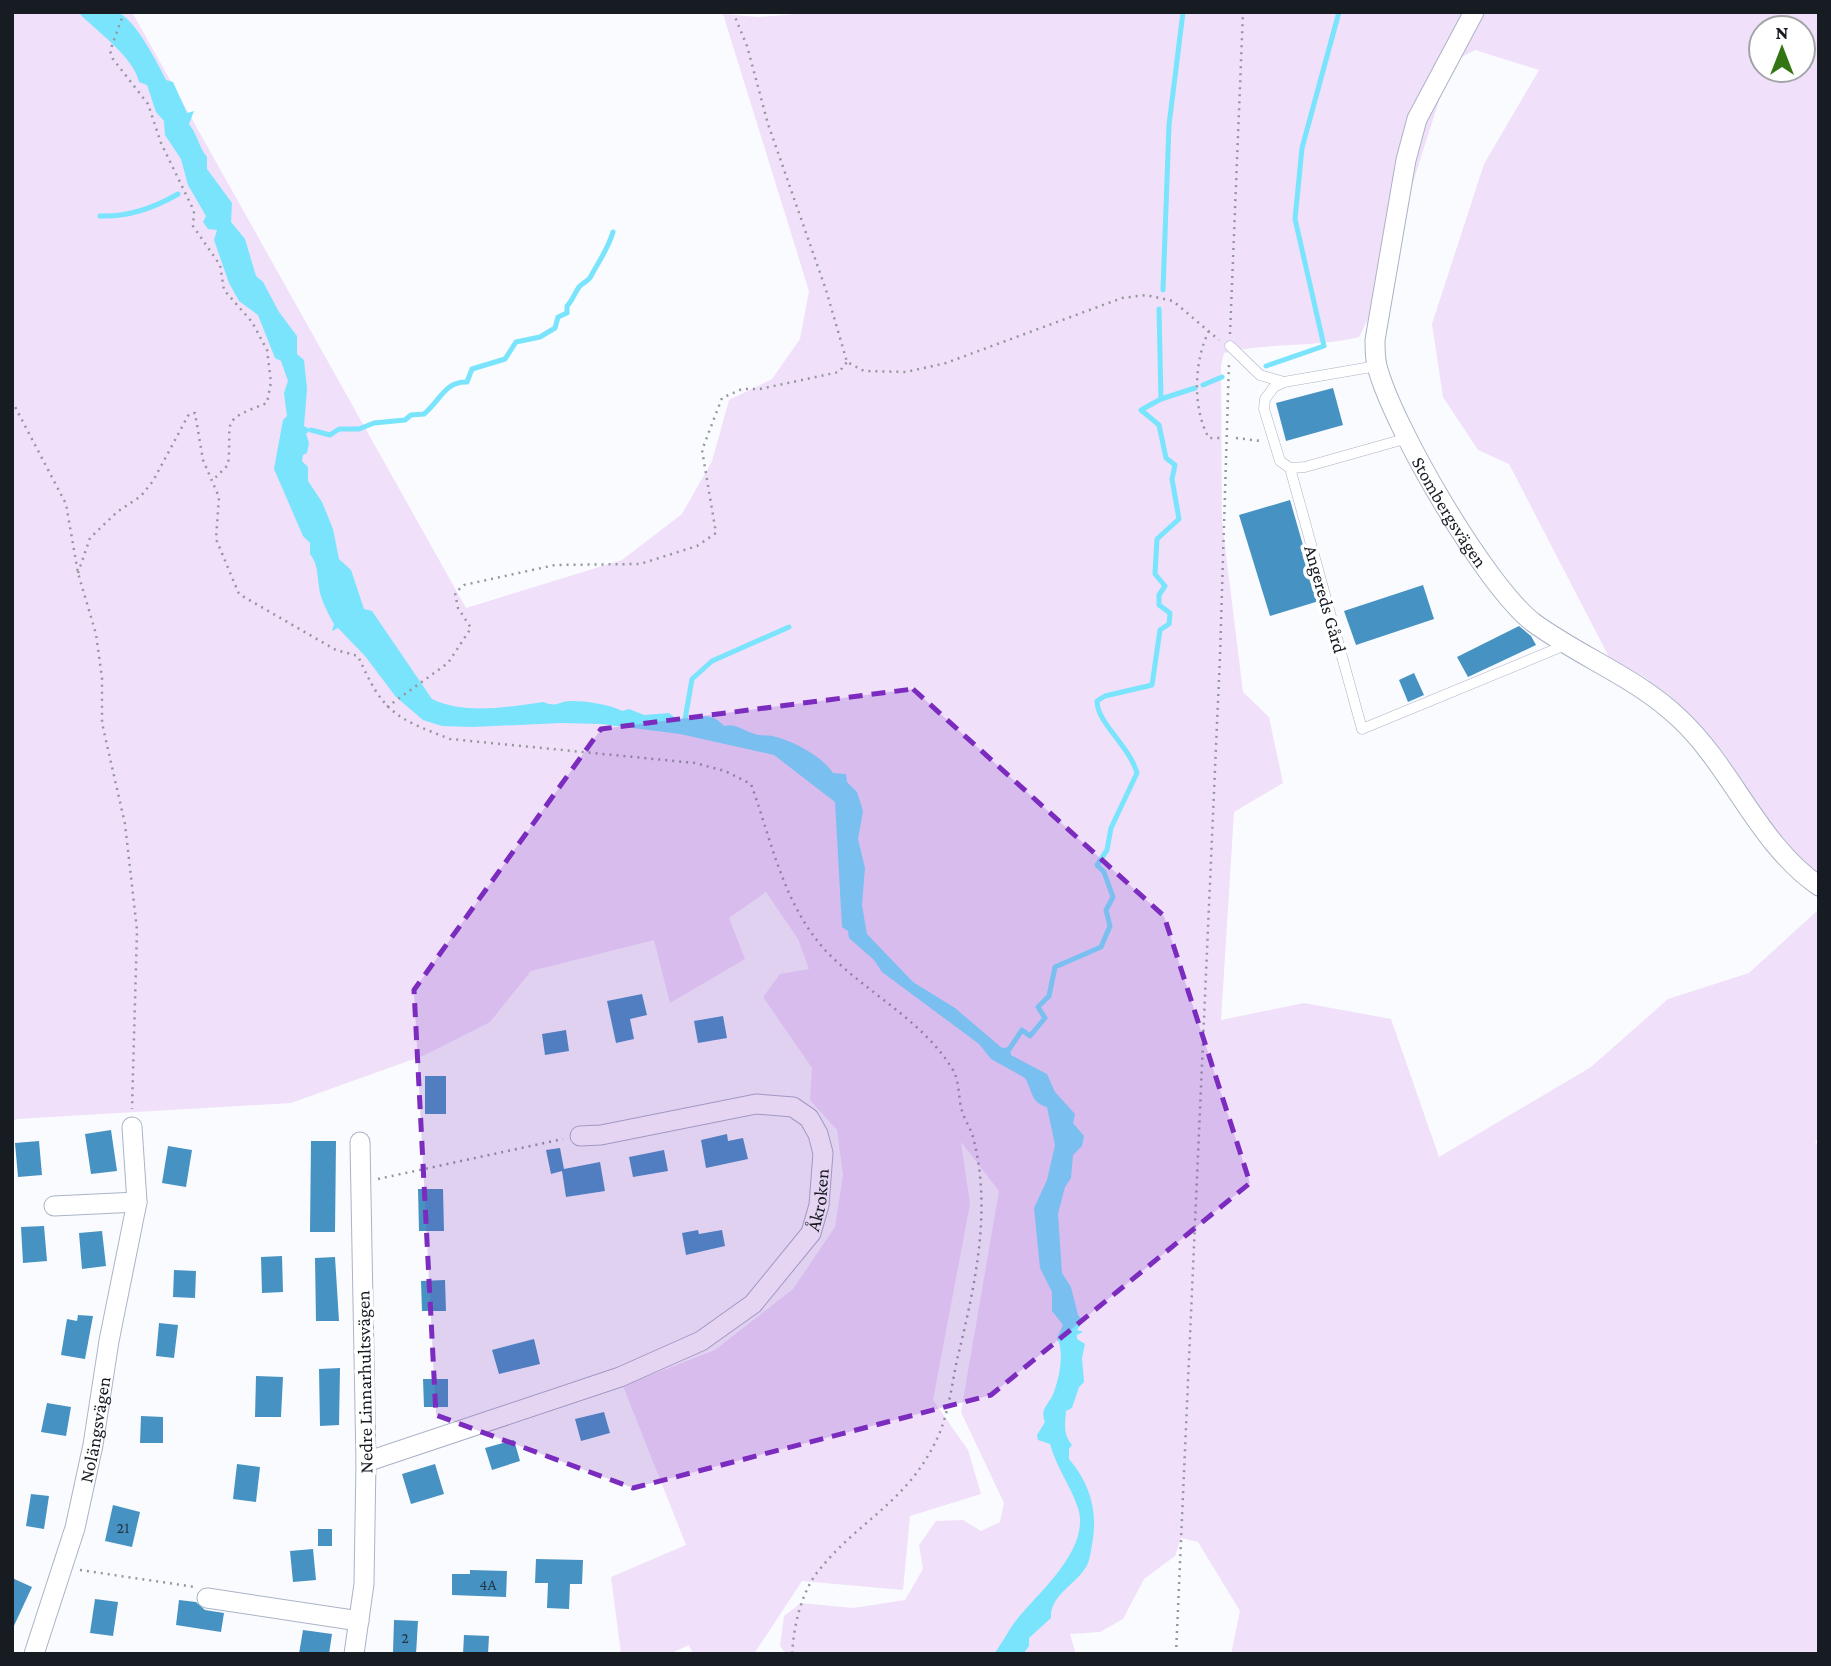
<svg xmlns="http://www.w3.org/2000/svg" width="1831" height="1666" font-family="'Crimson Pro',serif">
  <style>
    .green { fill: #f1e0fa; fill-rule: evenodd }
    .water { fill: #79e4fc }
    .lines { fill: none; stroke-linecap: round; stroke-linejoin: round }
    .stream { stroke: #79e4fc; stroke-width: 5 }
    .building { fill: #4692c2 }
    .lane-casing { stroke: #aab3c6; stroke-width: 11 }
    .street-casing { stroke: #aab3c6; stroke-width: 21 }
    .path { stroke: #94979c; stroke-width: 2.5; stroke-dasharray: 2 5; stroke-linecap: butt }
    .lane { stroke: #fff; stroke-width: 10 }
    .street { stroke: #fff; stroke-width: 19 }
    .marked { fill: #7b2cbf; fill-opacity: 0.2; stroke: #7b2cbf; stroke-width: 5; stroke-dasharray: 14 9; stroke-linejoin: round }
    .labels { text-anchor: middle; stroke-width: 7; stroke-linejoin: round; paint-order: stroke }
    .number-label { font-size: 16px; fill: #23394a }
    .street-label { font-size: 19px; fill: #171b22; stroke: #fff }
  </style>
  <rect width="100%" height="100%" fill="#f9fbfe"/>
  <path class="green" d="M12,12H132L466,608L622,560L682,514L712,461L729,400L772,379L800,339L809,291L723,14L758,17L822,12H1819V877L1776,833L1722,751L1646,678L1609,657L1509,464L1478,450L1443,397L1432,324L1484,164L1539,70L1475,50L1451,63L1372,311L1359,337C1315,348 1269,342 1224,353L1221,366L1222,521L1243,692L1269,717L1283,783L1234,812L1221,1020L1304,1003L1391,1019L1439,1157L1591,1067L1668,999L1749,973L1819,909V1136L1815,1142L1819,1146V1654H1231L1240,1611L1198,1542L1181,1538L1175,1556L1144,1579L1123,1619L1100,1632L1070,1634L1076,1654H786L780,1646L784,1616L801,1603L853,1608L905,1600L923,1569L919,1545L936,1521L963,1520L981,1531L1000,1522L1004,1503L961,1412L999,1191L961,1142L970,1204L933,1400L968,1450L981,1494L910,1516L903,1590L802,1581L754,1654H693L689,1645L669,1654H621L611,1577L686,1545L623,1386L715,1350L793,1289L835,1227L843,1175L837,1130L810,1100L812,1068L763,997L780,974L809,969L798,939L766,892L729,918L745,959L670,1003L654,940L531,971L490,1022L425,1055L291,1103L16,1119L12,1122ZM1761,28H1803V70H1761Z"/>
  <path class="water" d="M78,12C90,12 105,10 116,12C134,16 159,66 166,80L173,82L187,113L194,111L189,124C198,135 198,146 207,157V169L232,203L231,222L245,239L256,276L263,282L279,312L297,336V354L304,360L307,389L304,426L315,432L310,430L306,434L309,443L307,453L303,455L302,461L308,467V481L322,502L333,529L339,559L351,570L364,609L372,611L432,699C465,715 508,707 543,702C559,708 558,701 571,701C585,701 609,704 622,711L629,709L644,715L669,713C688,730 704,703 724,726C736,723 743,731 755,734C760,736 766,735 772,736C792,740 822,756 833,773L846,774L847,782L857,792L863,811L858,839L865,868L862,905L867,934L913,982L955,1008L1002,1048L1009,1047L1011,1055L1047,1074L1055,1092L1075,1114L1073,1123L1084,1136L1082,1146L1073,1155L1071,1178L1065,1187L1058,1214L1062,1273L1071,1287L1078,1315L1083,1321L1077,1330L1083,1332L1077,1335V1339L1085,1344L1082,1358L1084,1382L1079,1387L1072,1408L1066,1411C1065,1425 1063,1434 1072,1445L1069,1449V1459C1091,1485 1098,1512 1092,1545C1090,1555 1090,1562 1084,1570C1073,1586 1050,1596 1051,1618L1029,1638V1646L1023,1654H994C1003,1642 1009,1629 1018,1618C1040,1591 1091,1548 1078,1508C1071,1486 1056,1467 1050,1444L1038,1440L1037,1435L1045,1422C1039,1408 1050,1404 1054,1392C1059,1378 1065,1352 1057,1338L1063,1325L1052,1311V1292L1040,1268L1034,1208L1047,1180L1055,1145L1047,1107C1031,1103 1032,1090 1025,1078L991,1059L979,1044L882,972L874,960L849,938L848,931L842,927L835,802L774,755L680,734L601,724L561,723L472,727L442,726L423,720L396,697L365,656L338,628L332,631L334,624C329,615 323,604 320,593C317,579 319,565 310,554V543L303,536L274,469L283,420L287,416L284,393L288,381L281,361L275,358L258,315L239,301L229,283L214,240L217,230L208,229L203,222L206,216L188,185L181,159L165,135L164,121L156,112L147,85L139,82C134,57 95,30 78,12Z"/>
  <g class="lines">
    <g class="stream">
      <path d="M100,216C127,217 154,208 178,194"/>
      <polyline points="1163,290 1169,125 1183,12"/>
      <polyline points="1266,366 1324,346 1295,219 1302,148 1339,12"/>
      <polyline points="1203,385 1222,377"/>
      <polyline points="1161,399 1195,388"/>
      <path d="M311,430L330,435L339,429H359L374,423L405,420L411,415L424,414C440,401 445,381 467,382L472,369L505,359L516,342L540,337L555,328L558,317L567,313V306C573,300 574,294 579,287C582,283 589,281 591,276C599,261 608,249 613,232"/>
      <polyline points="684,725 692,679 712,661 789,627"/>
      <path d="M1006,1054L1022,1030L1030,1036L1045,1018L1038,1007L1049,996L1055,967L1101,947L1110,926L1106,910L1113,897L1104,872L1097,865L1107,850L1111,828L1137,773C1129,745 1097,723 1097,701L1105,696L1152,685L1160,630L1169,624L1170,613L1159,605V595L1165,586L1155,574L1157,539L1179,519L1172,479L1175,465L1166,458L1159,425L1141,410L1161,399L1159,309"/>
    </g>
  </g>
  <g class="building">
    <polygon points="1333,388 1343,425 1286,441 1276,403"/>
    <polygon points="1290,500 1319,601 1270,616 1239,515"/>
    <polygon points="1423,585 1434,619 1356,645 1344,611"/>
    <polygon points="1519,626 1531,636 1536,645 1468,677 1457,657"/>
    <polygon points="1414,673 1424,695 1408,702 1399,680"/>
    <polygon points="642,994 647,1015 630,1019 634,1039 616,1043 607,1001"/>
    <polygon points="723,1016 727,1038 698,1043 694,1021"/>
    <polygon points="566,1030 569,1051 545,1055 542,1034"/>
    <rect x="425" y="1076" width="21" height="38"/>
    <polygon points="111,1130 117,1171 91,1174 85,1134"/>
    <polygon points="727,1134 728,1141 743,1138 748,1159 706,1168 701,1140"/>
    <polygon points="39,1141 42,1175 18,1177 15,1143"/>
    <polygon points="311,1141 336,1141 335,1232 310,1232"/>
    <polygon points="168,1146 192,1150 186,1187 162,1183"/>
    <polygon points="560,1148 564,1169 600,1162 605,1191 566,1197 562,1171 551,1174 546,1150"/>
    <polygon points="664,1150 668,1171 633,1177 629,1157"/>
    <polygon points="418,1189 443,1189 444,1231 419,1231"/>
    <polygon points="44,1226 47,1261 23,1263 21,1227"/>
    <polygon points="698,1230 699,1234 722,1230 725,1246 686,1255 682,1233"/>
    <polygon points="102,1231 106,1266 82,1269 79,1233"/>
    <polygon points="282,1256 283,1292 262,1293 261,1257"/>
    <polygon points="335,1257 339,1321 316,1321 315,1258"/>
    <polygon points="174,1270 196,1271 195,1298 173,1297"/>
    <polygon points="445,1280 446,1311 422,1311 421,1281"/>
    <polygon points="78,1315 93,1316 85,1359 61,1355 67,1319 77,1321"/>
    <polygon points="159,1323 178,1325 174,1358 156,1356"/>
    <polygon points="534,1339 540,1364 499,1374 492,1350"/>
    <polygon points="340,1368 339,1425 320,1426 319,1369"/>
    <polygon points="256,1376 283,1377 281,1417 255,1417"/>
    <polygon points="423,1379 448,1379 448,1407 424,1407"/>
    <polygon points="47,1403 71,1407 66,1436 41,1432"/>
    <polygon points="604,1412 610,1433 581,1441 575,1419"/>
    <polygon points="141,1416 163,1417 163,1443 140,1443"/>
    <polygon points="514,1440 520,1461 492,1470 485,1448"/>
    <polygon points="237,1464 260,1467 256,1502 233,1499"/>
    <polygon points="435,1464 444,1494 411,1504 402,1474"/>
    <polygon points="31,1494 49,1496 44,1529 26,1526"/>
    <polygon points="113,1505 140,1512 132,1547 105,1541"/>
    <rect x="318" y="1529" width="14" height="17"/>
    <polygon points="313,1549 316,1580 293,1582 290,1551"/>
    <polygon points="536,1559 583,1560 582,1584 570,1584 569,1609 547,1608 548,1583 535,1583"/>
    <polygon points="470,1570 507,1571 506,1597 452,1595 452,1574 470,1574"/>
    <polygon points="12,1578 32,1587 12,1630"/>
    <polygon points="95,1599 118,1602 113,1636 90,1633"/>
    <polygon points="179,1600 196,1602 205,1610 224,1613 221,1632 176,1625"/>
    <polygon points="394,1620 418,1621 416,1654 393,1653"/>
    <polygon points="303,1630 332,1634 329,1654 299,1654"/>
    <polygon points="464,1635 489,1636 488,1654 463,1654"/>
  </g>
  <g class="lines">
    <g class="lane-casing">
      <g id="lane">
        <polyline points="1230,346 1260,375 1284,382"/>
        <polyline points="1377,366 1284,382 1274,387 1265,399 1264,409 1280,461 1290,468 1305,467 1408,438"/>
        <polyline points="1290,468 1362,729 1568,644"/>
      </g>
    </g>
    <g class="street-casing">
      <g id="street">
        <path id="s1" d="M1474,12L1417,119L1406,160L1375,340C1375,348 1375,358 1377,366C1392,425 1486,587 1534,623C1582,658 1636,677 1680,719C1733,769 1758,844 1819,886"/>
        <polyline points="54,1206 137,1202"/>
        <path id="s2" d="M366,1462L620,1377L701,1341L753,1304L811,1233L819,1205L823,1153L818,1134L809,1118L793,1107L756,1104L601,1135L580,1136"/>
        <polyline points="207,1598 359,1621"/>
        <path id="s3" d="M34,1654L75,1528L93,1445L109,1341L137,1202L132,1127"/>
        <polyline points="354,1654 364,1584 366,1462 360,1142"/>
      </g>
    </g>
    <g class="path">
      <path d="M124,12L110,51L113,59L148,104L161,143L194,211L193,226L220,265L224,290L252,322L267,350L271,382L267,403C217,422 233,420 228,465L212,481"/>
      <polyline points="733,12 747,46 768,124 826,290 847,362 864,371 906,372 946,363 1122,298 1146,295 1173,301 1219,340"/>
      <path d="M1209,331C1194,360 1192,409 1209,438H1222"/>
      <polyline points="1230,334 1243,12"/>
      <polyline points="12,401 66,504 78,573 96,634 102,678 102,723 125,824 137,930 132,1109"/>
      <polyline points="1236,438 1261,441"/>
      <path d="M78,573L90,538L117,512L141,496L153,481L189,414L195,413L203,460L219,497L216,539L239,594L336,650L358,656C383,712 393,717 450,739L695,763L725,771L751,784C772,842 783,904 826,951C865,992 923,1020 953,1070C960,1082 958,1098 962,1111C965,1121 972,1130 974,1141C992,1213 974,1290 957,1360C952,1384 949,1409 940,1432C910,1503 858,1519 816,1574C800,1597 794,1626 792,1654"/>
      <polyline points="387,707 448,663 471,628 458,608 455,593 464,585 555,565 640,564 697,546 716,533 702,450 722,398 742,389 760,389 839,372 847,362"/>
      <polyline points="378,1179 563,1139"/>
      <polyline points="80,1570 195,1587"/>
      <polyline points="1176,1654 1220,656 1229,362"/>
    </g>
    <use href="#lane" class="lane"/>
    <use href="#street" class="street"/>
  </g>
  <path class="marked" d="M913,689L1164,916L1250,1183L991,1395L633,1488L436,1415L414,990L601,729Z"/>
  <g class="labels">
    <g class="number-label">
      <text x="123" y="1533">21</text>
      <text x="488" y="1590">4A</text>
      <text x="405" y="1643">2</text>
    </g>
    <g class="street-label">
      <text dy="7" stroke="none"><textPath href="#s1" startOffset="536">Stombergsvägen</textPath></text>
      <text transform="translate(1326 599) rotate(74)" y="7">Angereds Gård</text>
      <text dy="7" stroke="none"><textPath href="#s2" startOffset="546">Åkroken</textPath></text>
      <text transform="translate(364 1382) rotate(-91)" y="7">Nedre Linnarhultsvägen</text>
      <text dy="7" stroke="none"><textPath href="#s3" startOffset="233">Nolängsvägen</textPath></text>
    </g>
  </g>
  <rect width="1831" height="1666" fill="none" stroke="#171b22" stroke-width="28"/>
  <g transform="translate(1782 49)"><circle r="33" fill="#ffffff" stroke="#a2a4a7" stroke-width="2"/>
  <path d="M0-5L12 26L0 18L-12 26Z" fill="#327513"/>
  <text y="-10" font-size="19" font-weight="bold" text-anchor="middle" fill="#171b22">N</text>
  </g>
</svg>
